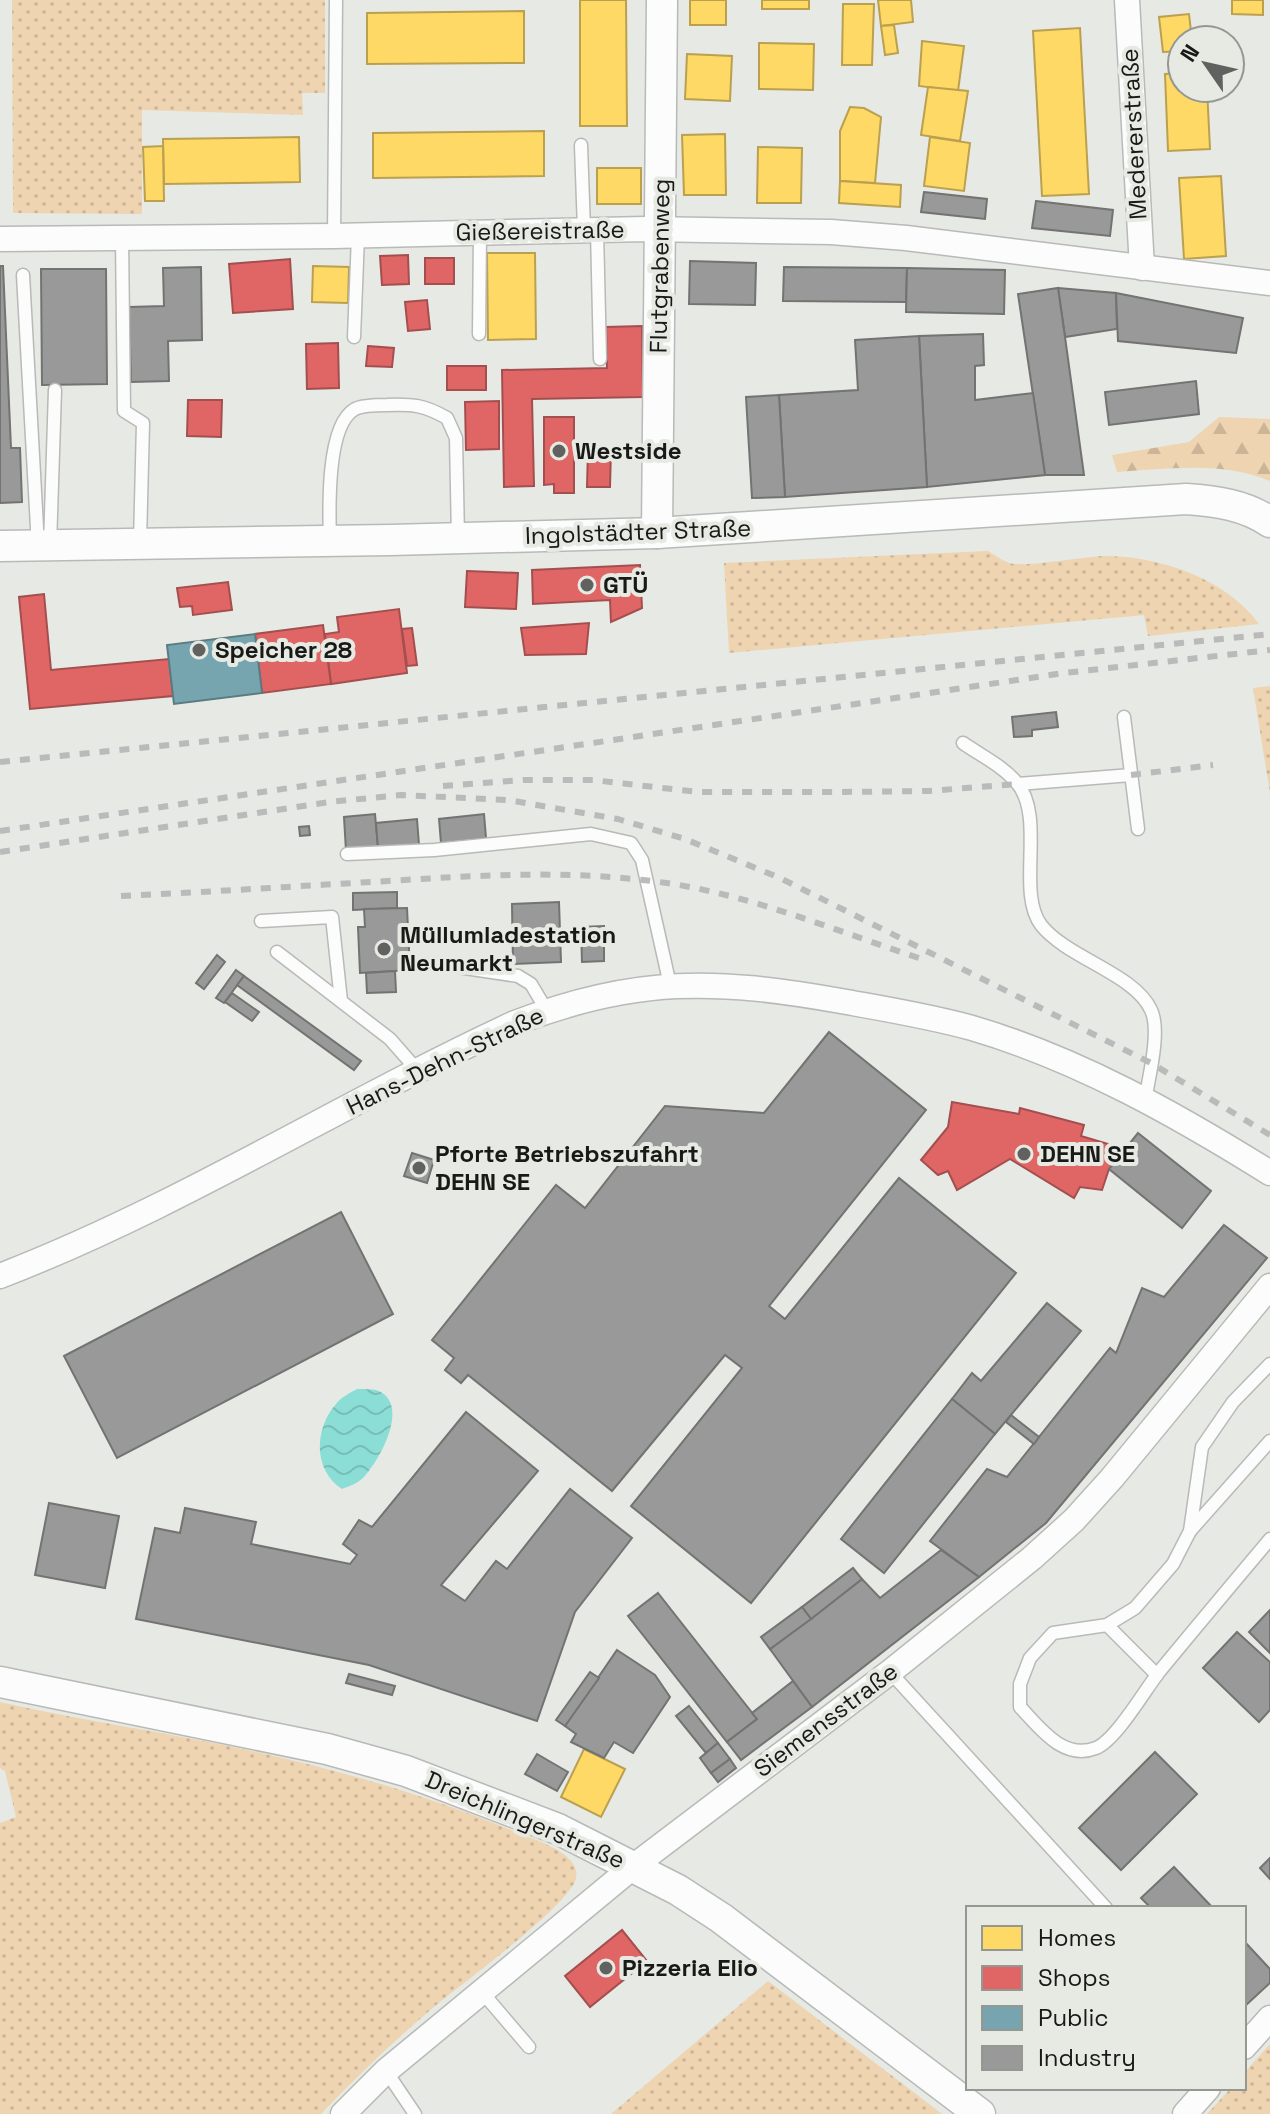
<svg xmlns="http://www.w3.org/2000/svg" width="1270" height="2114" font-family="'Space Grotesk',sans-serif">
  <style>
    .grass { fill: url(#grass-dots) }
    .forest { fill: url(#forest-firs) }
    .water { fill: url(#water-waves) }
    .homes { fill: #ffd966; stroke: #baa04f; stroke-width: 2 }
    .shops { fill: #e06666; stroke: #a44f4f; stroke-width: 2 }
    .public { fill: #76a5af; stroke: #5a7b82; stroke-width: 2 }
    .industry { fill: #999; stroke: #737372; stroke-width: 2 }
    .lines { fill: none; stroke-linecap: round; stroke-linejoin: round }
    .service-casing { stroke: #b8bab7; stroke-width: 15 }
    .minor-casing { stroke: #b8bab7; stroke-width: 27 }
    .tertiary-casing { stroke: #b8bab7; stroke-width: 33 }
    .service { stroke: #fbfcfb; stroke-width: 12 }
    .minor { stroke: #fbfcfb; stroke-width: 24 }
    .tertiary { stroke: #fbfcfb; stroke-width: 30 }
    .rail { stroke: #bababa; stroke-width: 6; stroke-dasharray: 10 10; stroke-linecap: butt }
    .poi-dot { fill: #61625f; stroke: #e6eae3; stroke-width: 3 }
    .labels { text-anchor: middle; stroke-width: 8; stroke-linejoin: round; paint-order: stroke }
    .street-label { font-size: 24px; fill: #191a18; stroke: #e6eae3 }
    .poi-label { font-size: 24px; font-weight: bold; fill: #191a18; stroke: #e6eae3; text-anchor: start }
  </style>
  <defs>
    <pattern id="grass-dots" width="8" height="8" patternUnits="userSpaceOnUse" patternTransform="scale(2)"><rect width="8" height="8" fill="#eed4b0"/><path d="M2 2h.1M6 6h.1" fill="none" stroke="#ccb597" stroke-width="1.8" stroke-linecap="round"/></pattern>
    <pattern id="forest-firs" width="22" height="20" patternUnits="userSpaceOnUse" patternTransform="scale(2)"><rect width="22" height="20" fill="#eed4b0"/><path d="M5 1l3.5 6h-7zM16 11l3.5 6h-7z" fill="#ccb597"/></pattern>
    <pattern id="water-waves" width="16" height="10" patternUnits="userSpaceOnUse" patternTransform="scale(2)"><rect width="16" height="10" fill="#8bded6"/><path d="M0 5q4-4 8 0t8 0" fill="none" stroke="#77beb7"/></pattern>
  </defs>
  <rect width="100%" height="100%" fill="#e6e9e4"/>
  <g class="grass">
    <polygon points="12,0 325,0 325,93 302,93 303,115 142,110 142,214 13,213"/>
    <path d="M988,551C994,555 1002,560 1009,563C1025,568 1086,556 1107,556C1162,557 1226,579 1259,624L1148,636L1144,615L729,653L724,563Z"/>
    <polygon points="1270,686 1270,793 1253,688"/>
    <path d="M0,1702C69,1718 139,1728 208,1742C311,1762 414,1790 511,1830C529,1838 586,1853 575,1881C563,1910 464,1982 435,2006C395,2040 357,2076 321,2114H0V1823L16,1817L5,1771L0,1768Z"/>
    <polygon points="768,1981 942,2114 611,2114"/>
    <polygon points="1270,2044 1270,2114 1207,2114 1231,2088 1244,2088 1244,2073"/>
  </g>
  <path class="forest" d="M1219,417L1270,419V481C1222,461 1168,469 1117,472L1112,455L1189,442Z"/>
  <path class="water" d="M357,1389C363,1389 371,1389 376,1390C412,1402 380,1460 364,1477C358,1483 350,1486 342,1489C313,1470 314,1429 336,1404C341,1397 350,1393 357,1389Z"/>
  <g class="homes">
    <polygon points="580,0 626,0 627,126 580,126"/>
    <rect x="690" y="0" width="36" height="25"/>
    <rect x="762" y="0" width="47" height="9"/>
    <polygon points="878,0 911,0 913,22 881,26"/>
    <polygon points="1232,0 1263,0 1263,15 1232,14"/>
    <polygon points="843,4 874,4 872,65 842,65"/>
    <polygon points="524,11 524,63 367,64 367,13"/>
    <polygon points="1189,14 1192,40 1182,40 1182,51 1163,52 1159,17"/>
    <polygon points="894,25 898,53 885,55 881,26"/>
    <polygon points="1080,28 1089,194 1042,196 1033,31"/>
    <polygon points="922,41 964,46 958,91 919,86"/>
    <polygon points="759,43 814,44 813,90 759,89"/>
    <polygon points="687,54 732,56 730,101 685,99"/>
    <polygon points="1182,73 1182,88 1207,88 1210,149 1168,151 1165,74"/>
    <polygon points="928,87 968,91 960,141 921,135"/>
    <polygon points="850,107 864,108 881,117 875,183 840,181 840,131"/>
    <polygon points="544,131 544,176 373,178 373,133"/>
    <polygon points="725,134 726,195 684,195 682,135"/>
    <polygon points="299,137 300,182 164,184 163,139"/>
    <polygon points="930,137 970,143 964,191 924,186"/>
    <polygon points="163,146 164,201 145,201 143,147"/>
    <polygon points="758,147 802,148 801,203 757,203"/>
    <rect x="597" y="168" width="44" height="36"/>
    <polygon points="1221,176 1226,256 1184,259 1179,178"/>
    <polygon points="840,181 901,185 900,207 839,203"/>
    <polygon points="487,253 535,253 536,339 488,340"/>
    <polygon points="313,266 349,267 348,303 312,302"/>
    <polygon points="584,1749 625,1769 601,1817 561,1797"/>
  </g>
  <g class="shops">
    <polygon points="408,255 409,284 382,285 380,256"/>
    <rect x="425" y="258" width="29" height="26"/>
    <polygon points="290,259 293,309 233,313 229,264"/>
    <polygon points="427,300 430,329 408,331 405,302"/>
    <polygon points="642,326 643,397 532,399 534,486 504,487 502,370 607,368 606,327"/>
    <polygon points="338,343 339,388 307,389 306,344"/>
    <polygon points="368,346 394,348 392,367 366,366"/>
    <rect x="447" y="366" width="39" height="24"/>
    <polygon points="188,400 222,400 221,437 187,436"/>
    <polygon points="499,401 499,449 466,450 465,402"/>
    <polygon points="544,417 574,417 574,493 554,493 554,484 544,485"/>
    <polygon points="588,450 611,450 610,487 587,487"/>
    <polygon points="640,565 642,608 611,622 610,600 533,604 532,570"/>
    <polygon points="467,571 518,573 516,609 465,607"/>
    <polygon points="228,582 232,610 193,615 192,606 180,607 177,588"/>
    <polygon points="44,594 51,670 169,659 173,696 30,709 19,597"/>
    <polygon points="399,609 407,673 331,684 325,634 339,632 337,617"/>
    <polygon points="589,623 586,654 525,655 521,628"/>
    <polygon points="323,625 331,684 262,693 255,634"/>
    <polygon points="412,628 417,665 407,666 402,629"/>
    <polygon points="952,1102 1019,1114 1020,1108 1084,1125 1081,1136 1125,1149 1109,1169 1102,1190 1080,1187 1074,1198 1010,1159 957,1190 948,1171 938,1175 921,1160 948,1127"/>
    <polygon points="622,1930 647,1961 590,2007 565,1976"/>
  </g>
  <polygon class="public" points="255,634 262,693 174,704 167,645"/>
  <g class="industry">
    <polygon points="924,192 987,199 985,219 921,212"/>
    <polygon points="1036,201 1113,210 1110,236 1032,228"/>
    <polygon points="690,261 756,263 755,305 689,304"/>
    <polygon points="0,266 3,266 11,448 20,448 22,502 0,503"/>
    <polygon points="201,267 202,340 168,341 169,381 131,382 129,307 164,306 163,268"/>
    <polygon points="784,267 907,268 906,302 783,301"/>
    <polygon points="907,268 1005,270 1004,314 906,312"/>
    <polygon points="41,269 106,269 107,384 42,385"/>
    <polygon points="1058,288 1116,293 1117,329 1065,337"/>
    <polygon points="1058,288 1065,337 1084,475 1045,475 1018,294"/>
    <polygon points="1116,293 1243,318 1236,353 1118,341"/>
    <polygon points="983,334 984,365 975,366 975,400 1033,393 1045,475 927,487 919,336"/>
    <polygon points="919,336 927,487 785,497 779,395 858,390 855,340"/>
    <polygon points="1196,381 1199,414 1109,425 1105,392"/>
    <polygon points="779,395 785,497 752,498 746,397"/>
    <polygon points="1056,712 1058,727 1032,730 1032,736 1014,737 1012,717"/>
    <polygon points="375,814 378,848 346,851 344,817"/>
    <polygon points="484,814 486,838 441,843 439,819"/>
    <polygon points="417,819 419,845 378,848 376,823"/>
    <polygon points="309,826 310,835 300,836 299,827"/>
    <polygon points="397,892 397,908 353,910 353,893"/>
    <polygon points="559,902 561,962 513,964 512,904"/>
    <polygon points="407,908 410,970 360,973 358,927 365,927 364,909"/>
    <polygon points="604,926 604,961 582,962 581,927"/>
    <polygon points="217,955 225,962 204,989 196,983"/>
    <polygon points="236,970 244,976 224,1003 216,998"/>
    <polygon points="395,971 396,992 367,993 366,973"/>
    <polygon points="244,976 361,1061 354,1070 237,985"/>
    <polygon points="232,993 259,1012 252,1021 225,1002"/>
    <polygon points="829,1032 926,1110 769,1306 785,1319 899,1178 1016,1273 751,1603 631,1506 742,1368 725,1355 612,1491 468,1375 461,1383 445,1370 454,1358 432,1340 556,1185 585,1208 665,1106 764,1113"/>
    <polygon points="1138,1133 1211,1191 1182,1228 1109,1169"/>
    <polygon points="412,1153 434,1160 427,1183 404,1176"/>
    <polygon points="341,1212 393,1314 117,1458 64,1356"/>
    <polygon points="1224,1225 1267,1258 1046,1523 979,1577 930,1541 987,1469 1007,1477 1110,1348 1116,1353 1142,1288 1164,1297"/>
    <polygon points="1047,1303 1081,1331 995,1434 952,1399 972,1373 981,1381"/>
    <polygon points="952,1399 995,1434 884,1573 841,1539"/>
    <polygon points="466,1412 538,1471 441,1585 465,1601 496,1561 507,1569 570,1489 632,1538 575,1612 537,1721 369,1665 136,1619 155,1528 180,1533 185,1508 256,1522 251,1544 350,1564 357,1555 343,1544 359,1520 372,1527"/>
    <polygon points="1011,1415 1039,1437 1034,1444 1006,1422"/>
    <polygon points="49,1503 119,1516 105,1588 35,1575"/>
    <polygon points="941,1550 979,1577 812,1707 770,1649 862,1579 880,1598"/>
    <polygon points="853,1568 862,1579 811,1619 802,1607"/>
    <polygon points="658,1593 757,1719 727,1742 628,1616"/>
    <polygon points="802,1607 811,1619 770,1649 761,1637"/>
    <polygon points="1270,1610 1270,1653 1249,1632"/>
    <polygon points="1237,1632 1270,1662 1270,1710 1259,1722 1203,1668"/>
    <polygon points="617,1650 655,1675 670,1697 633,1753 614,1742 604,1758 571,1742 576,1734 565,1726"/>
    <polygon points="590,1672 599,1678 565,1726 556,1720"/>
    <polygon points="349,1674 395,1686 392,1695 346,1683"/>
    <polygon points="793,1681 812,1707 741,1760 727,1742 757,1719 752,1713"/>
    <polygon points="689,1706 718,1743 706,1753 676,1716"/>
    <polygon points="718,1743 730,1759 711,1773 700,1758"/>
    <polygon points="1155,1752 1197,1794 1121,1870 1079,1828"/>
    <polygon points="537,1754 568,1772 557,1791 525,1774"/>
    <polygon points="730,1759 736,1768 718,1782 711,1773"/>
    <polygon points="1270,1858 1270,1879 1260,1868"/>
    <polygon points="1174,1867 1213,1908 1151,1908 1141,1898"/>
    <polygon points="1244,1941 1270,1969 1270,1983 1244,2007"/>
  </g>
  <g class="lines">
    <g class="service-casing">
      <g id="service">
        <polyline points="581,145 584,230"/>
        <polyline points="597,230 600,359"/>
        <polyline points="334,236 336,0"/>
        <polyline points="122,238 124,411 143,423 140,542"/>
        <polyline points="23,275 38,546"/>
        <polyline points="479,334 480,233"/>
        <polyline points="354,337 358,236"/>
        <path d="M330,541C329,512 326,425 355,409C363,405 378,405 387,405C413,404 424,405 447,418L456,438L458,538"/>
        <polyline points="50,546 55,390"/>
        <polyline points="1124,717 1138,829"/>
        <path d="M963,743C980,755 1003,766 1017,783C1046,817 1016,892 1041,925C1067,958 1135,974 1151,1010C1161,1030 1149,1077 1145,1100"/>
        <polyline points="1018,784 1131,775"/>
        <polyline points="347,854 434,850 591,834 631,843 642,860 670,985"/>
        <polyline points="261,921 332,917 341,1001"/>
        <polyline points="277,952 390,1039 418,1071"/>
        <polyline points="458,967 518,976 531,984 547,1011"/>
        <path d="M1270,1364L1233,1402L1202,1447L1190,1531L1173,1564L1135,1608L1107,1625L1053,1633L1030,1658L1020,1684V1707C1039,1727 1063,1761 1096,1748C1116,1740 1145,1690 1159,1672C1196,1627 1233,1583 1270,1539"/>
        <polyline points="1190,1531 1270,1441"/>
        <polyline points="1107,1625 1157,1675"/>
        <polyline points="890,1672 1106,1908"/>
        <polyline points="482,1992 529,2047"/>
        <polyline points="386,2071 415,2114"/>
      </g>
    </g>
    <g class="minor-casing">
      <g id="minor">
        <polyline points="1127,0 1142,268"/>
        <polyline points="0,239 334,236 645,229 831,232 906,238 1270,283"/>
        <path d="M0,1276C179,1207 342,1103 515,1023C636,976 717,979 841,1001C885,1009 929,1016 972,1028C1078,1059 1177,1115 1270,1173"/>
        <polyline points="1244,2047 1270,2018"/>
        <polyline points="343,2114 386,2071 634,1866 890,1672 1032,1558 1074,1520 1112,1478 1270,1286"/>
        <polyline points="1185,2114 1208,2088"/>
      </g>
    </g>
    <g class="tertiary-casing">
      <g id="tertiary">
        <polyline points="657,533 662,0"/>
        <path d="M0,546L391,540L657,533L1186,499C1216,501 1245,505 1270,522"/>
        <polyline points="0,1682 327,1749 406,1771 558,1829 678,1890 721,1918 980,2114"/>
      </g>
    </g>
    <use href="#service" class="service"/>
    <use href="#minor" class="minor"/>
    <use href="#tertiary" class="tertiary"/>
    <g class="rail">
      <polyline points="0,762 1270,634"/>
      <polyline points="1131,775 1213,765"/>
      <polyline points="443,786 523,780 593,780 698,792 841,792 928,791 1018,784"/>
      <polyline points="0,831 1064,673 1270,650"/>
      <polyline points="0,852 329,802 401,795 508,800 618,819 685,839 780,878 1151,1063 1270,1135"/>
      <path d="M121,896C210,892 299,886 388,881C485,875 576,869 673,884C760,898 844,934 928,961"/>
    </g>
  </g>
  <g class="poi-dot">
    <circle cx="559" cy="451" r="8"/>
    <circle cx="587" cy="585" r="8"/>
    <circle cx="199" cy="650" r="8"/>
    <circle cx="384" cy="949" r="8"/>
    <circle cx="1024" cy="1154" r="8"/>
    <circle cx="419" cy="1168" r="8"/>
    <circle cx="606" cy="1968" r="8"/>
  </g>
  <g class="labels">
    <g class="street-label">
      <text transform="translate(1134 134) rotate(-93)" y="8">Medererstraße</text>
      <text transform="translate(540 231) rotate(-1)" y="8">Gießereistraße</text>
      <text transform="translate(660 266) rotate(-89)" y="8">Flutgrabenweg</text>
      <text transform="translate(638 532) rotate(-2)" y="8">Ingolstädter Straße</text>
      <text transform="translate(445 1061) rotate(-26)" y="8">Hans-Dehn-Straße</text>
      <text transform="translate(826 1720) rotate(-37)" y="8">Siemensstraße</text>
      <text transform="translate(525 1820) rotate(23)" y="8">Dreichlingerstraße</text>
    </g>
    <g class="poi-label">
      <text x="575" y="459">Westside</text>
      <text x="603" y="593">GTÜ</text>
      <text x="215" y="658">Speicher 28</text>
      <text x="400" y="943">Müllumladestation<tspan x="400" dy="28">Neumarkt</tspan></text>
      <text x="435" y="1162">Pforte Betriebszufahrt<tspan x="435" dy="28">DEHN SE</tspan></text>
      <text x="1040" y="1162">DEHN SE</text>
      <text x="622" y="1976">Pizzeria Elio</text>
    </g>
  </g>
  <rect x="966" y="1906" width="280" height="184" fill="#e6eae3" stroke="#949792" stroke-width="2"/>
  <rect x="982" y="1926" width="40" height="24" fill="#ffd966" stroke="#949792" stroke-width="2"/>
  <text x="1038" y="1946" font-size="24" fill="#191a18">Homes</text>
  <rect x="982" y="1966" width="40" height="24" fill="#e06666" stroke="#949792" stroke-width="2"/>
  <text x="1038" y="1986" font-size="24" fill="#191a18">Shops</text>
  <rect x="982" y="2006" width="40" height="24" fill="#76a5af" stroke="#949792" stroke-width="2"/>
  <text x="1038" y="2026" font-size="24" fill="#191a18">Public</text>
  <rect x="982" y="2046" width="40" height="24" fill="#999999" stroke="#949792" stroke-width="2"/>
  <text x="1038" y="2066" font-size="24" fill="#191a18">Industry</text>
  <g transform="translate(1206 64) rotate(304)"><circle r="38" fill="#e6eae3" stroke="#949792" stroke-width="2"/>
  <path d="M0-6L14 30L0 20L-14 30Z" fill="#61625f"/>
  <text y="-12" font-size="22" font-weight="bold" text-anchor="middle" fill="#191a18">N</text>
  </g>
</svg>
